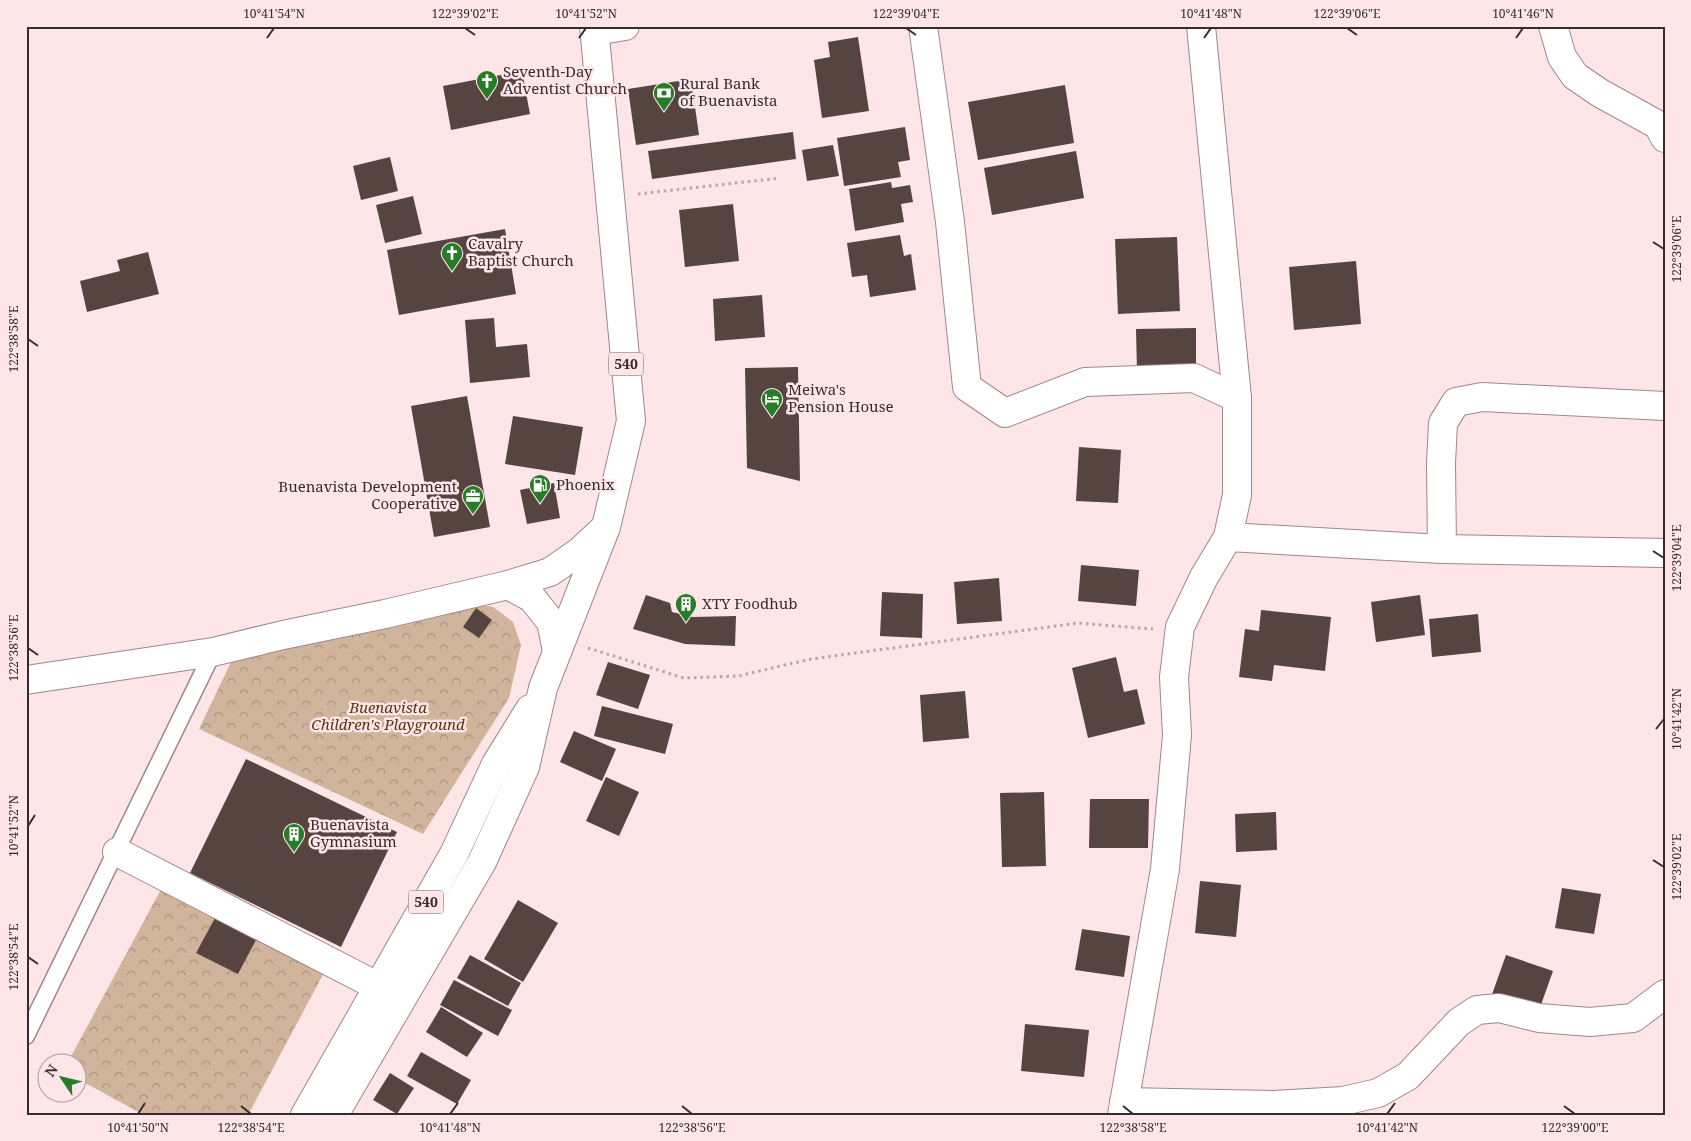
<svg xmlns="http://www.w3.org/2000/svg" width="1691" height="1141" font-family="'Noto Serif',serif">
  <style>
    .park { fill: url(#park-crowns) }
    .building { fill: #564440 }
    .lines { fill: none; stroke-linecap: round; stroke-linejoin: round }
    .lane-casing { stroke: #9d888b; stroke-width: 19 }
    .street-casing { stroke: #9d888b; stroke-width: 30 }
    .secondary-casing { stroke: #9d888b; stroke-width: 30 }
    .primary-casing { stroke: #9d888b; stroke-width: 30 }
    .path { stroke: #b8a5a7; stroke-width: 3; stroke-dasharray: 2.5 4; stroke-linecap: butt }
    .lane { stroke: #fff; stroke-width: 16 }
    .street { stroke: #fff; stroke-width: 28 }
    .secondary { stroke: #fff; stroke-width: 28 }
    .primary { stroke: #fff; stroke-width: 28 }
    .ticks { fill: none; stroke: #352c2d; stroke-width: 2 }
    .labels { text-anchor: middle; stroke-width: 5; stroke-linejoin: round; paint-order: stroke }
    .shield { fill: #fde5e8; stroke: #716465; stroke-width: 1 }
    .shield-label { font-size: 14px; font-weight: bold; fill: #352c2d }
    .poi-label { font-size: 15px; fill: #352c2d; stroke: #fde5e8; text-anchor: start }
    .park-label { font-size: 15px; font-style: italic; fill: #58330b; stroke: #fde5e8 }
    .neatline { fill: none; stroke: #352c2d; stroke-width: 2 }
    .ticks-label { font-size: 12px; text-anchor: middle; fill: #352c2d }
  </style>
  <defs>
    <pattern id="park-crowns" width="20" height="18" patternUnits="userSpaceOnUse" patternTransform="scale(1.25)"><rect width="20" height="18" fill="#d1b49c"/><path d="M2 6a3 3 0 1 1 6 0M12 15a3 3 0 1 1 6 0" fill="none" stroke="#aa9380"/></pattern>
  </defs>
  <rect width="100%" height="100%" fill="#fde5e8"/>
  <g class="park">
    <polygon points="471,603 493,607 513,622 521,645 509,698 423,834 199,729 232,660"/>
    <polygon points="165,882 326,969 248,1115 144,1115 78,1079 78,1064 67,1064"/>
  </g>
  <g class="building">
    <polygon points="858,37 869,111 822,118 814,60 830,57 828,42"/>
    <polygon points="522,71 530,114 451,130 443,86"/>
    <polygon points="691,79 699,135 636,145 628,89"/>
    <polygon points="1065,85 1074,143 978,160 968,102"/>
    <polygon points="905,127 910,160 898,162 901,177 844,186 837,138"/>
    <polygon points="793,132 796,159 652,179 648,151"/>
    <polygon points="833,145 839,176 807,181 802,150"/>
    <polygon points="1076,151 1084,198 992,215 984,168"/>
    <polygon points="390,157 398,191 361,200 353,166"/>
    <polygon points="891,182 892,188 910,185 913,202 901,204 904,222 855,231 849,189"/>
    <polygon points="413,196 422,234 385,243 376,205"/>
    <polygon points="733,204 739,261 685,267 679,210"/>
    <polygon points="505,229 516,294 399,315 387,250"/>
    <polygon points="900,235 904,256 911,254 916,290 870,297 867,275 852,277 847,243"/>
    <polygon points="1177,237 1180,311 1118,314 1115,239"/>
    <polygon points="148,252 159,294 87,312 80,281 120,271 117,260"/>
    <polygon points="1356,261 1361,324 1294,330 1289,267"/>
    <polygon points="762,295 765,337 715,341 713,299"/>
    <polygon points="494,318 496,347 527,344 530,377 470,383 465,320"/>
    <polygon points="1196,328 1196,370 1137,372 1136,329"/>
    <polygon points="798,367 800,481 747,468 745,368"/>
    <polygon points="467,396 490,527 434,537 411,406"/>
    <polygon points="513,416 583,427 575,475 505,464"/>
    <polygon points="1079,447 1121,450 1118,503 1076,501"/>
    <polygon points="554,483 560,518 527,524 520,490"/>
    <polygon points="1081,565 1139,570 1136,606 1078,601"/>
    <polygon points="999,578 1002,621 957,624 954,582"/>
    <polygon points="882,592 923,594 922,638 880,636"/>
    <polygon points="646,595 670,603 672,612 693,617 736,616 735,646 685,644 633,629"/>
    <polygon points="1420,595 1425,635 1376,642 1371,602"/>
    <polygon points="476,608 492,620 479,638 463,627"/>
    <polygon points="1261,610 1331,617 1325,671 1274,665 1272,681 1239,677 1245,629 1259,631"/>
    <polygon points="1478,614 1481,652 1432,657 1429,619"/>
    <polygon points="1116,657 1124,692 1137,689 1145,724 1088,738 1072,668"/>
    <polygon points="608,662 650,675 638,709 596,695"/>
    <polygon points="965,691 969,738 923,742 920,695"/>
    <polygon points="602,706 673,724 665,754 594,736"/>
    <polygon points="574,731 616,749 602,781 560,762"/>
    <polygon points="246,759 397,832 341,947 190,873"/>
    <polygon points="606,777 639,792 619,836 586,821"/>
    <polygon points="1044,792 1046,866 1002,867 1000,793"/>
    <polygon points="1090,799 1149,799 1148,848 1089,848"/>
    <polygon points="1276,812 1277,850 1236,852 1235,814"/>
    <polygon points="1200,881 1241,885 1236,937 1195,933"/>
    <polygon points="1562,888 1601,894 1594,934 1555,928"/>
    <polygon points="518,900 558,923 523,982 484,959"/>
    <polygon points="215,918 256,940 238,974 196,953"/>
    <polygon points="1082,929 1130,936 1124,977 1075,970"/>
    <polygon points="470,955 521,983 508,1006 457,978"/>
    <polygon points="1506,955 1553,971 1537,1016 1490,1000"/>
    <polygon points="454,980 512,1010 498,1036 440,1005"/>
    <polygon points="441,1007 483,1033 467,1057 426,1032"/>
    <polygon points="1025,1024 1089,1030 1084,1077 1021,1071"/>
    <polygon points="421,1052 471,1080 457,1104 407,1076"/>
    <polygon points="390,1073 414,1088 397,1114 373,1100"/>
  </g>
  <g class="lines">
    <g class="lane-casing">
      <polyline id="lane" points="26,1036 213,652"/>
    </g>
    <g class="street-casing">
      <g id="street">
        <polyline points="923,26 950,222 967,387 1005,413 1085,382 1194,378 1237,398"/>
        <polyline points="1553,26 1562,57 1575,76 1600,93 1658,125 1665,138"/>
        <polyline points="595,31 625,26"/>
        <polyline points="1228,537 1442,549 1665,553"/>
        <polyline points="1442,549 1441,463 1443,423 1456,402 1482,397 1665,406"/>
        <polyline points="117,852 377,986"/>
        <polyline points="1124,1102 1274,1105 1343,1101 1378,1093 1408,1076 1459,1022 1477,1010 1499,1008 1539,1018 1590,1022 1633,1018 1665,994"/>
        <polyline points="1122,1115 1165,869 1177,735 1174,677 1180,627 1204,577 1228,537 1237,495 1237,398 1201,26"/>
      </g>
    </g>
    <g class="secondary-casing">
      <g id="secondary">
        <polyline points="508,585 532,598 551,622 557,651"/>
        <polyline points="26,680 213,652 283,635 385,614 508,585 550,572 579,552 606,527"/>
      </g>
    </g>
    <g class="primary-casing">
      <g id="primary">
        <polyline points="305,1115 454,854 496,764 530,709"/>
        <polyline points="334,1115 482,862 525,767 543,688 606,527 631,421 594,26"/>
      </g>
    </g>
    <g class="path">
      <polyline points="638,194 780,178"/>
      <polyline points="588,648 684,678 738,676 811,659 1078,623 1153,629"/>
    </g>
    <use href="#lane" class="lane"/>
    <use href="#street" class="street"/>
    <use href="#secondary" class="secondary"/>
    <use href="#primary" class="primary"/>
  </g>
  <path class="ticks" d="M465,28L475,35M906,28L916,35M1347,28L1357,35M267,38L274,28M579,38L586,28M1204,38L1211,28M1516,38L1523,28M1653,242L1664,249M28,339L38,346M1653,551L1664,558M28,648L38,655M1656,729L1664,719M28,826L35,815M1653,860L1664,867M28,957L38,964M241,1106L251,1114M682,1106L692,1114M1123,1106L1133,1114M1564,1106L1575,1114M138,1114L145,1103M450,1114L458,1103M1387,1114L1395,1103"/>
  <defs>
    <g id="church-pin" transform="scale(1.125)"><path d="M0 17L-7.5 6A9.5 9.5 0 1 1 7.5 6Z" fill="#287c28" stroke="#fde5e8"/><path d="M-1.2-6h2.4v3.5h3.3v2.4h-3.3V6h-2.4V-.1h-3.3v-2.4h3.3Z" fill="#fff"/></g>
    <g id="bank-pin" transform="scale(1.125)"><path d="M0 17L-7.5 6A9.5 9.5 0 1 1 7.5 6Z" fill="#287c28" stroke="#fde5e8"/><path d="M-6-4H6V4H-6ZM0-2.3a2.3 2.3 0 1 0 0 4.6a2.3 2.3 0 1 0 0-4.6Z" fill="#fff"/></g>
    <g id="hotel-pin" transform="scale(1.125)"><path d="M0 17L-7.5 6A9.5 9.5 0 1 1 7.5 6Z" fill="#287c28" stroke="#fde5e8"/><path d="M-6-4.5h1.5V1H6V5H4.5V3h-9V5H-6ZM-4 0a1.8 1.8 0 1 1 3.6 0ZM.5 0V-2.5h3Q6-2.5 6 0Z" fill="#fff"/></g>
    <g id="fuel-pin" transform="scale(1.125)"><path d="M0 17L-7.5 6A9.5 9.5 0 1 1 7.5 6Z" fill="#287c28" stroke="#fde5e8"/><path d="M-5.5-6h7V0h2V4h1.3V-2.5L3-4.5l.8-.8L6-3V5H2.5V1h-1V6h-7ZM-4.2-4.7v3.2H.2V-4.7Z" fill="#fff"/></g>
    <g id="office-pin" transform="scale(1.125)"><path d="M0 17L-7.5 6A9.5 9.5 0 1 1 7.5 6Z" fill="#287c28" stroke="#fde5e8"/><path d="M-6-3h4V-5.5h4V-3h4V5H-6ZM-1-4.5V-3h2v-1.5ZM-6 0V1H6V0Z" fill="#fff"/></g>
    <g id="building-pin" transform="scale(1.125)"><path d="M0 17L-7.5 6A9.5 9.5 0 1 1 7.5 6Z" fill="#287c28" stroke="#fde5e8"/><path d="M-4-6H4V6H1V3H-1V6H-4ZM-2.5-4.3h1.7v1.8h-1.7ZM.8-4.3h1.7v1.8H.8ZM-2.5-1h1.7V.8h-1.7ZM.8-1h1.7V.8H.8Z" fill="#fff"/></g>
  </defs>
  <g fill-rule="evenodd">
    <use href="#church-pin" x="487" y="81"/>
    <use href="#bank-pin" x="664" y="93"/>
    <use href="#church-pin" x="452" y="253"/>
    <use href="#hotel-pin" x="772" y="399"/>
    <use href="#fuel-pin" x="540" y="485"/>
    <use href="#office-pin" x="473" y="496"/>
    <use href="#building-pin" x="686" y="604"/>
    <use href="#building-pin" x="294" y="834"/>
  </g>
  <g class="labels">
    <g class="shield">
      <rect x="608.5" y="352.5" width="35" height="23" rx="4"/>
      <rect x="408.5" y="890.5" width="35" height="23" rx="4"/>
    </g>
    <g class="shield-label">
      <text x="626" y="369">540</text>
      <text x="426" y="907">540</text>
    </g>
    <g class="poi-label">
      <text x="503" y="77">Seventh-Day<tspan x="503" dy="17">Adventist Church</tspan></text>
      <text x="680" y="89">Rural Bank<tspan x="680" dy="17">of Buenavista</tspan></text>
      <text x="468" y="249">Cavalry<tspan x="468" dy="17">Baptist Church</tspan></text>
      <text x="788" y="395">Meiwa's<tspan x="788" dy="17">Pension House</tspan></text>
      <text x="556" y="490">Phoenix</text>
      <text x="457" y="492" text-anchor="end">Buenavista Development<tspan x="457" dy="17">Cooperative</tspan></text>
      <text x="702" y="609">XTY Foodhub</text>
      <text x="310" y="830">Buenavista<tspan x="310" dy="17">Gymnasium</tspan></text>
    </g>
    <g class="park-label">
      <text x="388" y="713">Buenavista<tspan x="388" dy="17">Children's Playground</tspan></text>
    </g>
  </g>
  <rect width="1691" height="1141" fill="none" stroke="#fde5e8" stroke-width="55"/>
  <g transform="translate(62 1078) rotate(305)"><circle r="24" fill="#fde5e8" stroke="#ad9b9d"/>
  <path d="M0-4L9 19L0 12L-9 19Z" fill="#287c28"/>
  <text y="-8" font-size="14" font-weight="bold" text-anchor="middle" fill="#352c2d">N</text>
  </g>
  <rect x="28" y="28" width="1636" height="1086" class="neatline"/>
  <g class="ticks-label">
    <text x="274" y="18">10°41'54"N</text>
    <text x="465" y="18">122°39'02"E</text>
    <text x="586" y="18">10°41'52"N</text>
    <text x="906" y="18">122°39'04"E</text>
    <text x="1211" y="18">10°41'48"N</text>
    <text x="1347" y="18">122°39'06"E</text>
    <text x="1523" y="18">10°41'46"N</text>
    <text transform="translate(1677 249) rotate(-90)" y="4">122°39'06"E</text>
    <text transform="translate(14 339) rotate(-90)" y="4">122°38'58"E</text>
    <text transform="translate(1677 558) rotate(-90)" y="4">122°39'04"E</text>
    <text transform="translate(14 648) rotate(-90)" y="4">122°38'56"E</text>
    <text transform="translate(1677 719) rotate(-90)" y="4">10°41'42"N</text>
    <text transform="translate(14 826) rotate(-90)" y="4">10°41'52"N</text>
    <text transform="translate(1677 867) rotate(-90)" y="4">122°39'02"E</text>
    <text transform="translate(14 957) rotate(-90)" y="4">122°38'54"E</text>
    <text x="138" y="1132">10°41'50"N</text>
    <text x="251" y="1132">122°38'54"E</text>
    <text x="450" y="1132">10°41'48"N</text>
    <text x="692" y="1132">122°38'56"E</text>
    <text x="1133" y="1132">122°38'58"E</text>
    <text x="1387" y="1132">10°41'42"N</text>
    <text x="1575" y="1132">122°39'00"E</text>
  </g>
</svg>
